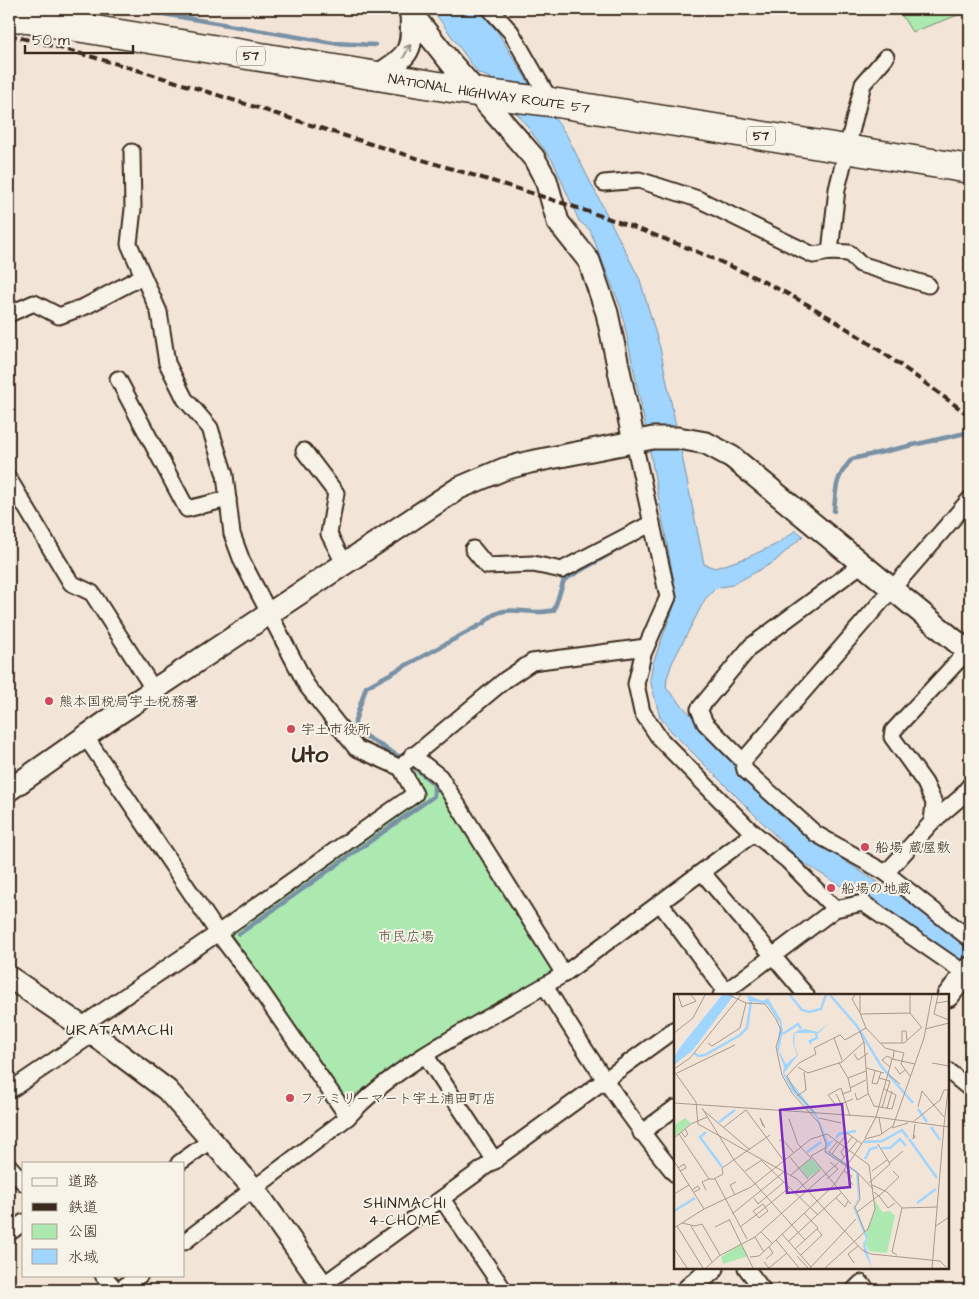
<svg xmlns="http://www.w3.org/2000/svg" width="979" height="1299" font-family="'Architects Daughter','Klee One',sans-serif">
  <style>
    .green { fill: #ace9b0; stroke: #748a67 }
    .water { fill: #a0d5ff; stroke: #7891a5 }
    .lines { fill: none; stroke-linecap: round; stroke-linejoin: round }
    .stream { stroke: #7891a5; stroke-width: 4.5 }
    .street-casing { stroke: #3b2a1e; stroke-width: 19 }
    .secondary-casing { stroke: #3b2a1e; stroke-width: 25 }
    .highway-casing { stroke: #3b2a1e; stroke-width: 31 }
    .street { stroke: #f7f3e8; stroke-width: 15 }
    .secondary { stroke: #f7f3e8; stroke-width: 21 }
    .highway { stroke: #f7f3e8; stroke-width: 28 }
    .rail { stroke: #3b2a1e; stroke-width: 4; stroke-dasharray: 8 4; stroke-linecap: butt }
    .oneway { stroke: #998e83 }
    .poi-dot { fill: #d1495b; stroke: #f7f3e8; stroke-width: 2 }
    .labels { text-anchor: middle; stroke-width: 4; stroke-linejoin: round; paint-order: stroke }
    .shield { fill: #f7f3e8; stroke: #73665b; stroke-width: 1 }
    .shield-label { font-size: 12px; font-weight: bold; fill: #3b2a1e }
    .street-label { font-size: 14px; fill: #3b2a1e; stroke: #f7f3e8 }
    .poi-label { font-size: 14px; fill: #3b2a1e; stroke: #f7f3e8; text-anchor: start }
    .park-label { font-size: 14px; fill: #52503b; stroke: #f7f3e8 }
    .neighbourhood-label { font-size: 15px; letter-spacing: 1px; fill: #3b2a1e; stroke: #f7f3e8 }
    .quarter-label { font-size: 16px; letter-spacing: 1px; fill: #3b2a1e; stroke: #f7f3e8 }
    .town-label { font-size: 24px; font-weight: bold; fill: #3b2a1e; stroke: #f7f3e8 }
    .inset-river { fill: none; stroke: #a0d5ff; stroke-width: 2.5 }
    .inset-road { fill: none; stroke: #a99a8d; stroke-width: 1 }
    .view { fill: #7b2cbf; fill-opacity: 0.15; stroke: #7b2cbf; stroke-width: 2.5 }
    .inset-edge { fill: none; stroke: #3b2a1e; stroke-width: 2.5 }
  </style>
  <rect width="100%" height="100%" fill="#f2e4d7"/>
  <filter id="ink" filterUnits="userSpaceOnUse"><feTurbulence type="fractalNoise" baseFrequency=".02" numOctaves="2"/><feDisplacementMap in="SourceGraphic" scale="10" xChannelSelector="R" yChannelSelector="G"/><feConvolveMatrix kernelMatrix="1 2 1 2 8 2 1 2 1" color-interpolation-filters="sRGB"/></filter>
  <g filter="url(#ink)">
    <g class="green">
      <polygon points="898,9 963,9 964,13 912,32"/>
      <polygon points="414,769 423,769 438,783 554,970 346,1100 229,931 419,795 411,776"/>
    </g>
    <polygon class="water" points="432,9 478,9 497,31 530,85 566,134 640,280 660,348 704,564 715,568 746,558 777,544 796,530 803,536 774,562 732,585 716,588 705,599 672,663 667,678 666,688 764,794 822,846 883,886 894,888 970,946 970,969 873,901 851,892 802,862 671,731 660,717 650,680 653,663 677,598 645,424 621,308 590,230 579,221 553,161 491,78 478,73"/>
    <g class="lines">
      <g class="stream">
        <polyline points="134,9 333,43 375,45"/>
        <path d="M834,511C836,487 835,478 852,459L970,432"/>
        <path d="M403,759L355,730V721L366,687L484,623C505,599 528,618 554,610L564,580L620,548"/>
        <polyline points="239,934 434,796 434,784 415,768"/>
      </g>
      <g class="street-casing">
        <g id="street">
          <polyline points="490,9 511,32 551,102"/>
          <polyline points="604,183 639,180 698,199 813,255 830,252 849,253 860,264 928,285"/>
          <polyline points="830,252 837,189 863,84 886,57"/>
          <polyline points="9,314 34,303 59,316 86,306 143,276"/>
          <polyline points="118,379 187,509 228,499"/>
          <polyline points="634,442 668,597 643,654 636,684 642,712 660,739 749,829 788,861 835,909"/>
          <polyline points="304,451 336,493 329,534 344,563"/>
          <polyline points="9,479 71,583 92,593 154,690"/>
          <polyline points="473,549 487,566 533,564 562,570 652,523"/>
          <polyline points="862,564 751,646 699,709 705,723 743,761 745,770 816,834 886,873 970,939"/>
          <polyline points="85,736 218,933 249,974 348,1117"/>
          <polyline points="743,761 970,499"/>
          <polyline points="406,762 505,680 532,662 646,647"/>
          <polyline points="932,822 934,803 925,783 892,737 893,731 970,648"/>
          <polyline points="702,872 806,995"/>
          <polyline points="886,873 932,822 960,798 970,785"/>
          <polyline points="660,903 726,992"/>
          <polyline points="564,974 754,833"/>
          <path d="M545,986C585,1051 626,1115 675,1174"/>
          <polyline points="721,995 835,909 863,903 966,974"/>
          <polyline points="81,1026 218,933 415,794 401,768 356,748 307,686 242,561 232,534 225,475 210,428 185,399 167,363 159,312 129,244 133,209 132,152"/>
          <polyline points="426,1056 495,1161"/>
          <polyline points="948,1071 970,1089"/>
          <polyline points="9,1091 93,1034"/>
          <polyline points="641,1133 675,1108"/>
          <polyline points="179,1163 210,1141"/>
          <polyline points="9,1166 24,1183"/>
          <polyline points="442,1199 504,1290"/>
          <polyline points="9,1233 24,1222"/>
          <path d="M184,1242L348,1117C401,1058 496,1016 564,974L440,777L412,755"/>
          <polyline points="746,1268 763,1290"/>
          <polyline points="103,1275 116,1290"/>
          <polyline points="119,1290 140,1275"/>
          <polyline points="316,1290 675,1029"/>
          <polyline points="854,1290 861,1283 867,1290"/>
        </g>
      </g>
      <g class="secondary-casing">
        <g id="secondary">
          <polyline points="408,9 451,63 534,158 546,180 558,222 589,261 607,313 634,442"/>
          <path d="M377,76C410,54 413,53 411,12"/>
          <polyline points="9,790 119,713 459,488 504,469 530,462 653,438 678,438 706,443 732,457 970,653"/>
          <polyline points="9,977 93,1034 167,1090 255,1190 326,1290"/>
          <polyline points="948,996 970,968"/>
          <polyline points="688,1290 713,1268"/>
        </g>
      </g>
      <g class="highway-casing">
        <g id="highway">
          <path id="s1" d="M9,16L494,95L551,102L970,169"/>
        </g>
      </g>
      <use href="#street" class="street"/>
      <use href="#secondary" class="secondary"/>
      <use href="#highway" class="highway"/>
      <path class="rail" d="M9,35C126,63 240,103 355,139C500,185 652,223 788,294C853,328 911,373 970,416"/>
    </g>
    <defs><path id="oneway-shaft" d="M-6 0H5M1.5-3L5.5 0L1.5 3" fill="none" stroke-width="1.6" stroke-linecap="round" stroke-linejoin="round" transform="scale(1.25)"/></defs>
    <use class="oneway" href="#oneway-shaft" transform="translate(407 51) rotate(-62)"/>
  </g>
  <g class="poi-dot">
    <circle cx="49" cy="701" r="5"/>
    <circle cx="291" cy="729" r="5"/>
    <circle cx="865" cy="847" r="5"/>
    <circle cx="831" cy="888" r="5"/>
    <circle cx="290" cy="1098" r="5"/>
  </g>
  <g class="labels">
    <g class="shield">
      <rect x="237" y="46.5" width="28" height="19" rx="4"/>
      <rect x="747" y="126.5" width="28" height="19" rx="4"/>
    </g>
    <g class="shield-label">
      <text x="251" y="60">57</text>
      <text x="761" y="140">57</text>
    </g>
    <g class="street-label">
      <text dy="5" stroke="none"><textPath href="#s1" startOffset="486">NATIONAL HIGHWAY ROUTE 57</textPath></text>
    </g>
    <g class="poi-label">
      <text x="59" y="706">熊本国税局宇土税務署</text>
      <text x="301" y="734">宇土市役所</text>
      <text x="875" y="852">船場 蔵屋敷</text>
      <text x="841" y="893">船場の地蔵</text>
      <text x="300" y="1103">ファミリーマート宇土浦田町店</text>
    </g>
    <g class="park-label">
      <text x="406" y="941">市民広場</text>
    </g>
    <g class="neighbourhood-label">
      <text x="405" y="1208">SHINMACHI<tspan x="405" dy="17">4-CHOME</tspan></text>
    </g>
    <g class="quarter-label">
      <text x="120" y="1035">URATAMACHI</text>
    </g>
    <g class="town-label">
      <text x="310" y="762">Uto</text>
    </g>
  </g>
  <g transform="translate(674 994)">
    <rect width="275" height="275" fill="#f2e4d7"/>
    <path d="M11,124L17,129L0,143V131ZM137,164L147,175L134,184L126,174ZM201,206L208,218L216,217L221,222L213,259L195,257L191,250L194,245L191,240L201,218ZM67,250L74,262L49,270L47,263Z" fill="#ace9b0"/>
    <path d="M48,1H60L19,56L0,71V63L7,52ZM73,1L89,7L94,4L107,26L109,37L105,57L112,70L123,61L119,49V44L120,39L125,36L131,35L144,38L155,29L145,39H121L120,50L124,61L110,79L143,121L154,148L160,146L152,156L184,178L185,204L180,212L194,244L191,250L198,274L190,258L189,249L192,245L179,213L184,204L182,179L152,158V150L142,123L118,97L109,80L110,72L103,55L106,29L93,10L75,7Z" fill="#a0d5ff"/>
    <path class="inset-river" d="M116,1L128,16L135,18L147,15L152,1M156,1L183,32L207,72L239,109M109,40L124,30L127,35M137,50L136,47L143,44L142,39M20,59L24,62L31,61L66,41L73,34L77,7M244,115L253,128M45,128L61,116M257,133L266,146M32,138L26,143L48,173M162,144L165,140L182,137M235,145L263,184M190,148L208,147L228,136L234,144M208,154H216L226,145L232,152M133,158L147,148M191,165L196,155L204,153M243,209L262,195M0,217L21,204"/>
    <path class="inset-road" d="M4,1L8,13L22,7L17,1M55,1L72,9L91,10L102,25L107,36L102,53L108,81L118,99L145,129L152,150L151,158L172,172M181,1L178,5L186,19M186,1V19L192,34L211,54L230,59L227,70L236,82M236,1V19L248,34M264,1L260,20L275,26M262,9L275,7V3M187,20L236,19M251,35L275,29M186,38L190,48L194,99L200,112L218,115L222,101L210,95M0,39L19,24L31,1M160,44L168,66M34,49L38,52L66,34L72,9M207,49H230L247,34M228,49V37H232L233,46M180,60L184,66L194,59M165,69L174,84M258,69L275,72M124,73L134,79L168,68L190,48M216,73L208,66L213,62L219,65L220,57M221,73L226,80L231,76M192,74L210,79M0,75L16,64L67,1M0,77L22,108L24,130L123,185L188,256L197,260L266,267L273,274M201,77L198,89L203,90L207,78M3,79L61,51M214,80L226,90M205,84L216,87L208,114M176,94L192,86M181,99L183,106L194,100M162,100L167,110L179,105M168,100L177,97L174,84L192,77M123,102L132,96L130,78M0,109L202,123L275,133M161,110L154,101L167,94L176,122M244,113L248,97L270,123M28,114L60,166L131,246M213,115L218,97M29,116L76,156M141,119L121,97L113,82L125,69L142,60L140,54L166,41L171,46L192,34M145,124L167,129M205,124L208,140M115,125L124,150L137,164L117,181M239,128L266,106L270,96H274M270,131L275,88M89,132L86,124L91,134M50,133L72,116L110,167M218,134L234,129M7,138L11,143L14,140L11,135M5,140L35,185H40L49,180L48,174L96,141M240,141L241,143L239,145L241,130M0,144L17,130L33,123M191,144L202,123L218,65L241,70M105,147L108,145L120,159M164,147L155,158L184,179L199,195M158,160L173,139L188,150M115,162L134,185M137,162L177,210M137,162L151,154M170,163L167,158L178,143M0,167L30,215M88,167L144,221M167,167L183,147M215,169L229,157M4,174L10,170L12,174L6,177M71,177L88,166M170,177L178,182L175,186L179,191M198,177L213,166M184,180L186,205L181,213L191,238M41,185L73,245M153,185L164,175L156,168M195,189L216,170L204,150M198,191L213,198L228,214M18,196L24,192L26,195L20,198M32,196L28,188L35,185M121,198L146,176M200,198L205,202L225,183L219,177M0,200L15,191M61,201L56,191L62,188M205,202L214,214L221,209M80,204L84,210L110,188M162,204L171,213L174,207M89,210L94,217L85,224L79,217ZM183,218L204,202M58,220L111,177M82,221L116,193M55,225L79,274M8,229L21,232L28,230L46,261M3,232L29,274M17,232L38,268M262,232L275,223M41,233L55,226M66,233L82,221M0,234L30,215L77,193L137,145L153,140L195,171L201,215L194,235L151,274M87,238L98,249M108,240L137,273M81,243L90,258M115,247L167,199M0,254L13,274M121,255L144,234L130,219M127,261L148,241L143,235M223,261L218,258L228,214L263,213M123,262L134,274M76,263L85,262L102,246M92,265L99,259L95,253M90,268L95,274L113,259M180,269L174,260L184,252M32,274L45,262L81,243L164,169M125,274L102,246L160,191L191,145L206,141L219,132L250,44L258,1M136,274L182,225M258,274L270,131"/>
    <path class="view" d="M168,110L176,193L113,199L106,116Z"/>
    <rect width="275" height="275" class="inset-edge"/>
  </g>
  <rect width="979" height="1299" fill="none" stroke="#f7f3e8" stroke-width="30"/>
  <rect x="15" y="15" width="949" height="1269" fill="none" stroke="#3b2a1e" stroke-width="2" filter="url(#ink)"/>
  <rect x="22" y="1162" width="162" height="115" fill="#f7f3e8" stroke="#aca397"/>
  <rect x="32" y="1178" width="25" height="8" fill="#f7f3e8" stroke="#aca397"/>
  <text x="68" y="1186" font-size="15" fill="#3b2a1e">道路</text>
  <rect x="32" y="1203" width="25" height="8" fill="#3b2a1e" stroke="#aca397"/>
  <text x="68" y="1212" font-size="15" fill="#3b2a1e">鉄道</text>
  <rect x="32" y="1224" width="25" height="15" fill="#ace9b0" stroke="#aca397"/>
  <text x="68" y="1236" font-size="15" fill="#3b2a1e">公園</text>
  <rect x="32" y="1249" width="25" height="15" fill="#a0d5ff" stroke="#aca397"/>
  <text x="68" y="1262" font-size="15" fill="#3b2a1e">水域</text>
  <path d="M25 45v8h108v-8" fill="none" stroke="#3b2a1e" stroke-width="2.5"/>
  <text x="32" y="45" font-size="15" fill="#3b2a1e" stroke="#f7f3e8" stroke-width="4" paint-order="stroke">50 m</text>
</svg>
